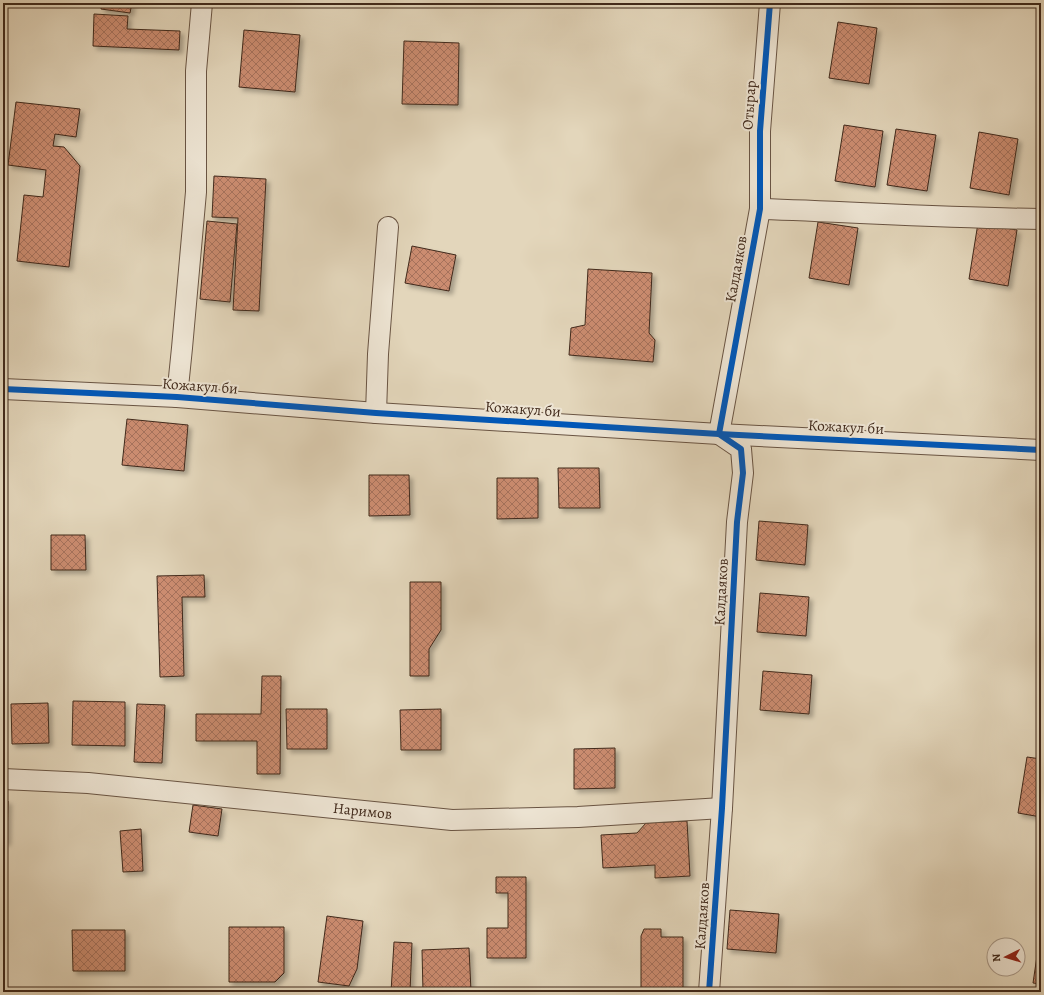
<svg xmlns="http://www.w3.org/2000/svg" width="1044" height="995" font-family="Alegreya,serif">
  <style>
    .building { fill: url(#building-cross-hatch); stroke: #40291b; filter: url(#shadow) }
    .lines { fill: none; stroke-linecap: round; stroke-linejoin: round }
    .minor-casing { stroke: #695443; stroke-width: 22 }
    .minor { stroke: #ede4d3; stroke-width: 20 }
    .cycleway-casing { stroke: #ede4d3; stroke-width: 8 }
    .cycleway { stroke: #0057b8; stroke-width: 6 }
    .labels { text-anchor: middle; stroke-width: 4; stroke-linejoin: round; paint-order: stroke }
    .street-label { font-size: 15px; fill: #40291b; stroke: #ede4d3 }
  </style>
  <defs>
    <pattern id="building-cross-hatch" width="8" height="8" patternUnits="userSpaceOnUse"><rect width="8" height="8" fill="#cb8c70"/><path d="M0 0l8 8M0 8l8-8" fill="none" stroke="#a6725b"/></pattern>
    <filter id="shadow"><feDropShadow dx="3.5" dy="3.5" stdDeviation="2" flood-color="#0004"/></filter>
  </defs>
  <rect width="100%" height="100%" fill="#e3d6bb"/>
  <filter id="stains"><feTurbulence type="fractalNoise" baseFrequency=".005" numOctaves="4"/><feColorMatrix values="0 0 0 0 .2 0 0 0 0 .09 0 0 0 0 .02 0 0 0 .5 -.17"/></filter>
  <radialGradient id="worn" r=".72"><stop offset=".6" stop-color="#630" stop-opacity="0"/><stop offset="1" stop-color="#630" stop-opacity=".3"/></radialGradient>
  <g class="building">
    <polygon points="102,3 132,3 130,13 101,9"/>
    <polygon points="94,14 128,16 127,29 180,31 179,50 93,46"/>
    <polygon points="838,22 877,28 869,84 829,78"/>
    <polygon points="244,30 300,35 295,92 239,87"/>
    <polygon points="404,41 459,43 458,105 402,104"/>
    <polygon points="16,102 80,109 76,137 55,134 53,146 64,147 80,166 69,267 17,261 24,195 43,197 46,170 8,165"/>
    <polygon points="844,125 883,131 875,187 835,181"/>
    <polygon points="896,129 936,135 927,191 887,185"/>
    <polygon points="979,132 1018,139 1009,195 970,188"/>
    <polygon points="214,176 266,179 259,311 233,310 238,218 212,217"/>
    <polygon points="207,221 237,224 230,302 200,299"/>
    <polygon points="818,222 858,228 849,285 809,278"/>
    <polygon points="978,223 1017,230 1008,286 969,279"/>
    <polygon points="412,246 456,255 449,291 405,283"/>
    <polygon points="588,269 652,273 649,333 655,340 653,362 569,355 571,328 585,325"/>
    <polygon points="127,419 188,425 184,471 122,465"/>
    <polygon points="558,468 599,468 600,508 559,508"/>
    <polygon points="369,475 409,475 410,515 369,516"/>
    <polygon points="497,478 538,478 538,518 497,519"/>
    <polygon points="1041,500 1041,528 1037,528"/>
    <polygon points="759,521 808,525 805,565 756,560"/>
    <polygon points="51,535 85,535 86,570 51,570"/>
    <polygon points="204,575 205,597 182,597 184,676 160,677 157,576"/>
    <polygon points="410,582 441,582 441,630 429,649 429,676 410,676"/>
    <polygon points="760,593 809,597 806,636 757,632"/>
    <polygon points="1041,599 1041,625 1037,624"/>
    <polygon points="763,671 812,675 809,714 760,710"/>
    <polygon points="262,676 281,676 280,774 257,774 257,741 196,741 196,714 261,714"/>
    <polygon points="73,701 125,702 125,746 72,745"/>
    <polygon points="48,703 49,743 12,744 11,704"/>
    <polygon points="137,704 165,705 162,763 134,762"/>
    <polygon points="286,709 327,709 327,749 287,749"/>
    <polygon points="441,709 441,750 401,750 400,710"/>
    <polygon points="615,748 615,788 574,789 574,749"/>
    <polygon points="1027,757 1041,759 1041,817 1018,813"/>
    <polygon points="3,800 8,801 7,842 3,842"/>
    <polygon points="193,805 222,809 218,836 189,832"/>
    <polygon points="687,821 690,876 655,878 655,865 603,868 601,835 637,833 646,823"/>
    <polygon points="141,829 143,871 123,872 120,831"/>
    <polygon points="496,877 526,877 526,958 487,958 487,928 508,928 508,893 496,893"/>
    <polygon points="730,910 779,914 776,953 727,949"/>
    <polygon points="327,916 363,921 357,969 349,986 318,982"/>
    <polygon points="229,927 284,927 284,973 275,982 229,982"/>
    <polygon points="644,929 661,929 661,937 683,937 683,992 641,992 641,936"/>
    <polygon points="1041,929 1041,984 1033,983"/>
    <polygon points="72,930 125,930 125,971 73,971"/>
    <polygon points="394,942 412,943 410,992 391,992"/>
    <polygon points="469,948 471,991 423,992 422,950"/>
  </g>
  <g class="lines">
    <g class="minor-casing">
      <g id="minor">
        <path d="M760,209C854,212 947,218 1041,219"/>
        <polyline points="3,389 177,397 376,413 719,434 1041,450"/>
        <polyline points="177,397 182,348 196,192 196,71 202,3"/>
        <polyline points="376,413 378,354 388,227"/>
        <path id="s1" d="M3,779L88,783L452,820L578,817L722,808"/>
        <polyline points="709,992 722,808 737,522 743,473 741,449 719,434 760,209 760,131 770,3"/>
      </g>
    </g>
    <use href="#minor" class="minor"/>
    <g class="cycleway-casing">
      <g id="cycleway">
        <polyline points="3,389 177,397 376,413 719,434 1041,450"/>
        <polyline points="709,992 722,808 737,522 743,473 741,449 719,434 760,209 760,131 770,3"/>
      </g>
    </g>
    <use href="#cycleway" class="cycleway"/>
  </g>
  <g class="labels">
    <g class="street-label">
      <text transform="translate(749 105) rotate(-86)" y="5">Отырар</text>
      <text transform="translate(736 269) rotate(-80)" y="5">Калдаяков</text>
      <text transform="translate(200 386) rotate(4)" y="5">Кожакул би</text>
      <text transform="translate(523 409) rotate(4)" y="5">Кожакул би</text>
      <text transform="translate(846 427) rotate(3)" y="5">Кожакул би</text>
      <text transform="translate(721 592) rotate(-87)" y="5">Калдаяков</text>
      <text dy="5" stroke="none"><textPath href="#s1" startOffset="361">Наримов</textPath></text>
      <text transform="translate(702 916) rotate(-86)" y="5">Калдаяков</text>
    </g>
  </g>
  <rect width="1044" height="995" fill="none" stroke="#e3d6bb" stroke-width="16"/>
  <rect x="4" y="4" width="1036" height="987" fill="none" stroke="#40291b" stroke-width="2"/>
  <rect x="8" y="8" width="1028" height="979" fill="none" stroke="#40291b"/>
  <g transform="translate(1006 957) rotate(265)"><circle r="19" fill="#ede4d3" stroke="#a89989"/>
  <path d="M0-3L7 15L0 10L-7 15Z" fill="#8f2418"/>
  <text y="-6" font-size="11" font-weight="bold" text-anchor="middle" fill="#40291b">N</text>
  </g>
  <rect width="100%" height="100%" filter="url(#stains)"/>
  <rect width="100%" height="100%" fill="url(#worn)"/>
</svg>
